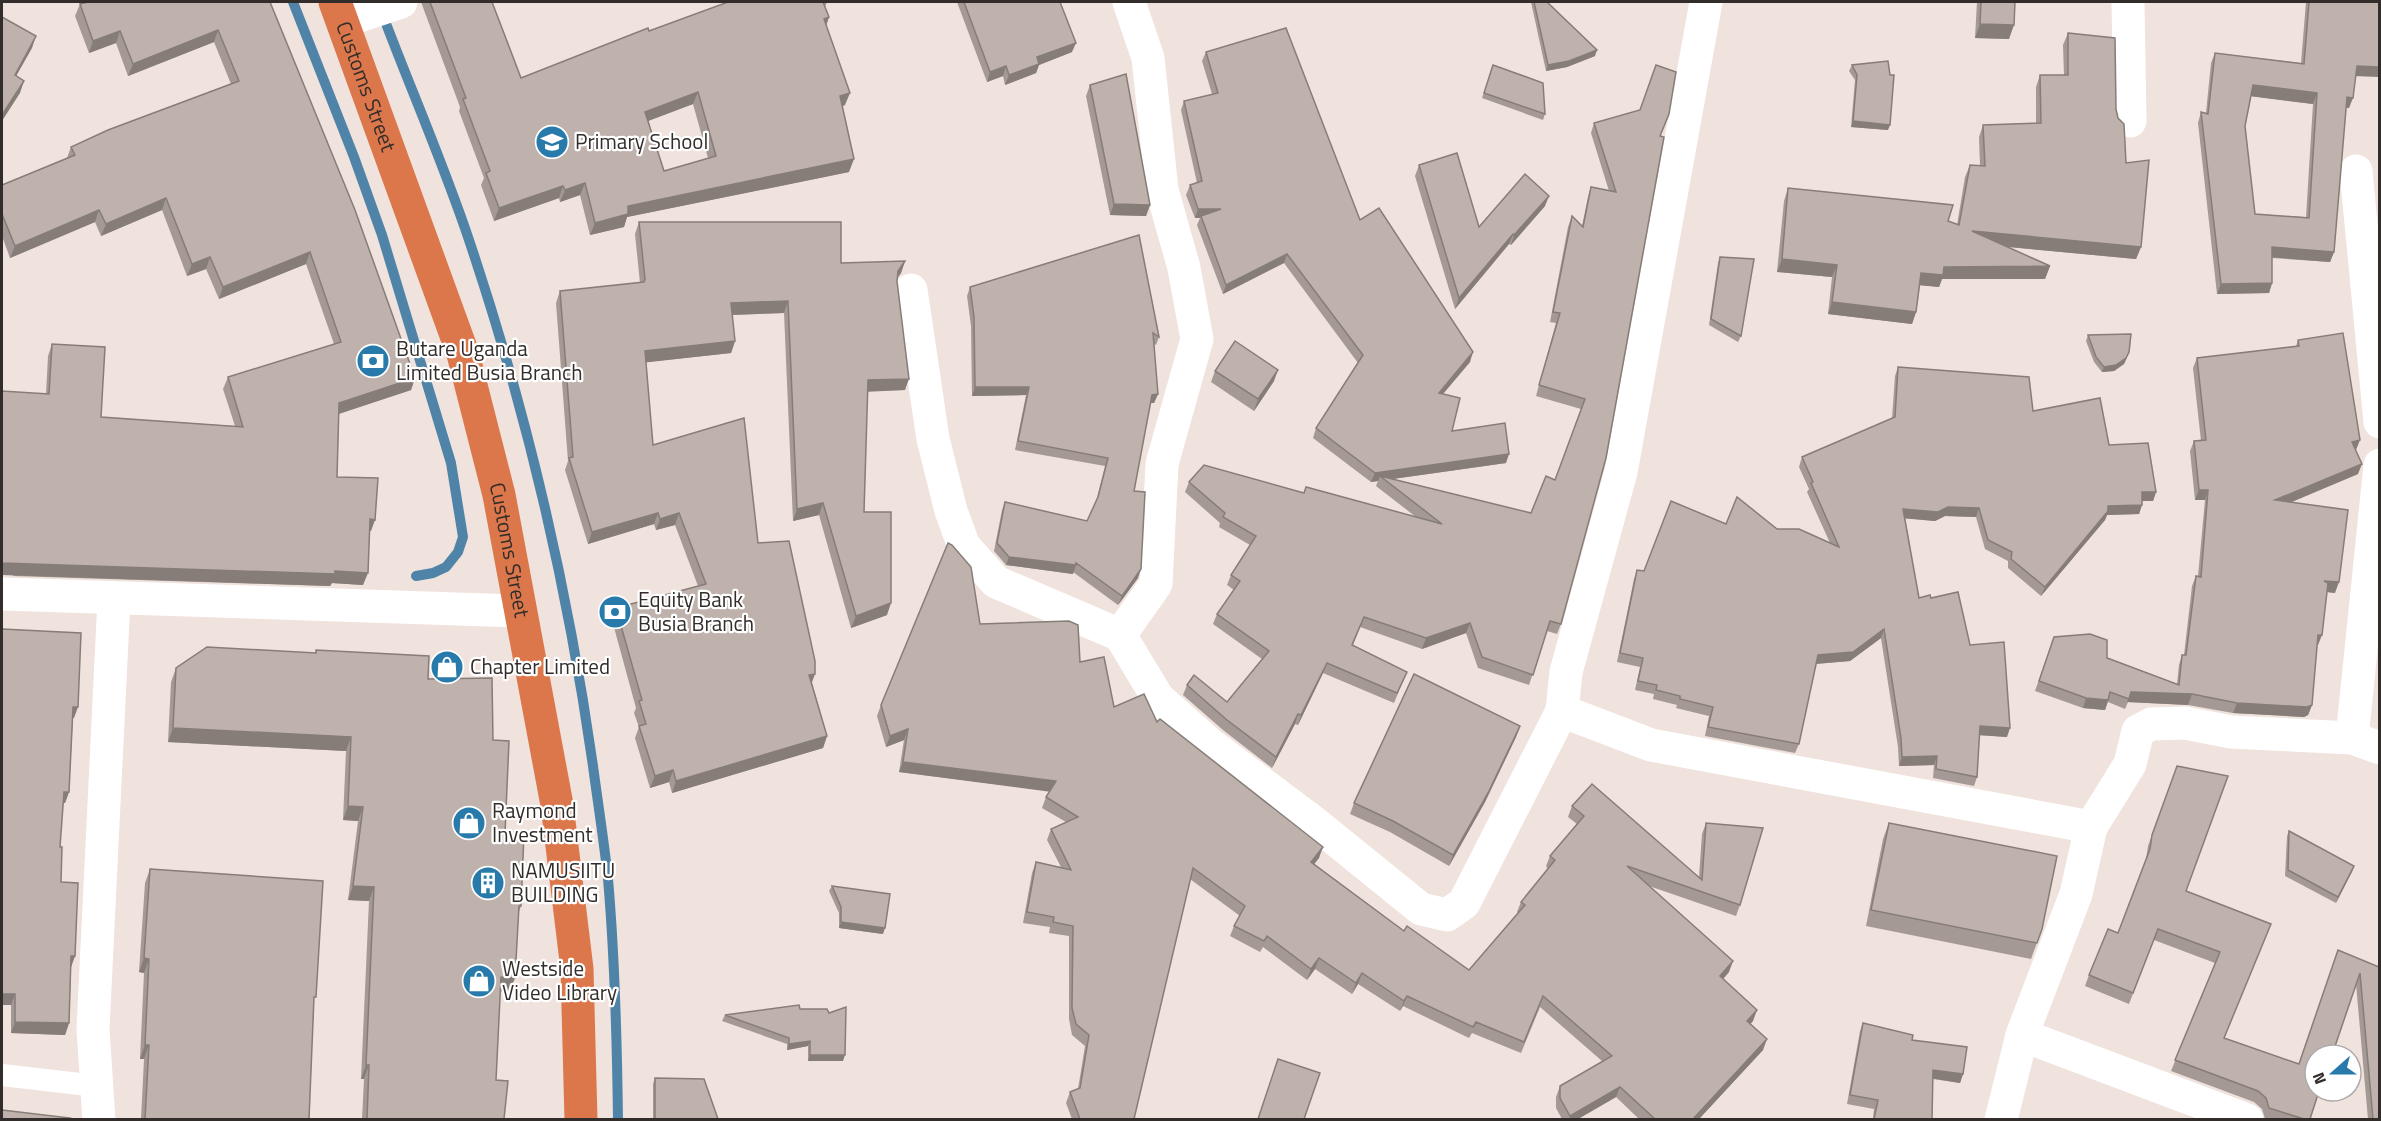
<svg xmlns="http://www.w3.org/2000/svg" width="2381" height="1121" font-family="'Titillium Web',sans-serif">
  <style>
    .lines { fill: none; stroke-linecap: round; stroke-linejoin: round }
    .stream { stroke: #4f84a8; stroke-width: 10 }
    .lane { stroke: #fff; stroke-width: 22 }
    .street { stroke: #fff; stroke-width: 33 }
    .highway { stroke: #dc774b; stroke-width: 33 }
    .wall { fill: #a49994; fill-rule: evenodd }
    .shaded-wall { fill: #867d78 }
    .building { fill: #bfb2ac; stroke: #867d78; stroke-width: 1.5; fill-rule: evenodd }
    .labels { text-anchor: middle; stroke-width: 4.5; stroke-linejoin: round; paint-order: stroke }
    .street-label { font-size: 21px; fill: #322d2b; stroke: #fff }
    .poi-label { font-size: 21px; fill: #322d2b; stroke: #fff; text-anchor: start }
  </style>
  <rect width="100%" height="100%" fill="#f0e2dc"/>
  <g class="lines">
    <g class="stream">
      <polyline points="293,2 354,157 382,235 451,463 463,537 458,552 446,567 433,573 416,576"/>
      <path d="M382,13C411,90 444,165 470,243C527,413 568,589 593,766C598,804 604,841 608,879C615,959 617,1040 618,1120"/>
    </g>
    <polyline class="lane" points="2,1075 97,1086"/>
    <g class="street">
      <polyline points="1129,2 1148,58 1162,190 1184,268 1197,339 1162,464 1156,584 1120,635 1158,698 1211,745 1316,824 1421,909 1447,915 1464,903 1562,711"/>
      <polyline points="1706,2 1621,472 1566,672 1562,711 1651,745 2091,827 2076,894 2022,1035 2001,1120"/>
      <polyline points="2128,2 2130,121"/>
      <polyline points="344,21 401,2"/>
      <polyline points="2356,171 2380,422"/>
      <polyline points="911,290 933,439 951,511 964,546 996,582 1120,635"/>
      <polyline points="2,594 520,611"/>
      <polyline points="2352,738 2380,465"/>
      <polyline points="2091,827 2130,764 2138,731 2151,724 2185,723 2231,732 2352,738 2380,748"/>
      <polyline points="2022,1035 2247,1120"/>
      <polyline points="99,1120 93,1029 114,599"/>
    </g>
    <path class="highway" id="s1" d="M335,2L463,354L499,495L557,805L577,969L581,1120"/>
  </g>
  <g class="wall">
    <polygon points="80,2 270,2 415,378 411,390 339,414 337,477 371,531 370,531 363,585 332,583 330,586 13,576 46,394 48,356 52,344 101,417 235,426 223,389 228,377 334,344 306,264 219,299 206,269 187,276 162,210 101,236 95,222 10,258 2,236 2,185 67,158 71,147 231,84 214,42 128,76 116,43 89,53 75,16 80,4 81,4"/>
    <path d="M421,2H492L521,78L649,31L827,2L825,7L829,17L826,26L845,105L842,106L849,172L627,217L624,227L590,235L580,195L560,202L559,198L494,221L481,185L484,178L459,111L460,107ZM693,104L708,158L664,171L648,121Z"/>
    <polygon points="957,2 1060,2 1072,52 1039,65 1036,73 1005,85 1003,76 987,82"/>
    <polygon points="1531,2 1547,2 1595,56 1567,67 1546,71"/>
    <polygon points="1977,2 2015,2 2009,39 1975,38"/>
    <path d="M2306,2H2379L2355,76L2349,108H2346L2334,252L2330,262L2272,258V283L2269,293L2217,294L2198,123L2201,112L2206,113L2211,63L2215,53L2301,63ZM2251,96L2313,104L2306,217L2255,214L2245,126Z"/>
    <polygon points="2068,33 2116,109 2141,247 2136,259 2007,247 2050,266 2045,279 1942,279 1939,287 1920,285 1916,312 1912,324 1828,314 1832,277 1777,272 1784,201 1788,188 1948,221 1957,225 1965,177 1970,165 1980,166 1979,137 1983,125 2036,123 2036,87 2040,75 2064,75 2063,45"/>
    <polygon points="1206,52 1360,220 1470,362 1443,394 1452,431 1506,463 1393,479 1531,513 1555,480 1581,409 1536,396 1556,323 1550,322 1568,227 1572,216 1582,226 1588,197 1591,187 1609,191 1591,133 1594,123 1660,136 1561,624 1557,634 1547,631 1529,685 1478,668 1466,633 1422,649 1360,627 1353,645 1407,672 1394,703 1323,673 1298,725 1295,724 1272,768 1223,730 1183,695 1187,685 1227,702 1262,659 1213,624 1217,614 1234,590 1227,585 1231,575 1250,545 1219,527 1220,523 1185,492 1189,482 1304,493 1416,517 1376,486 1378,481 1371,482 1313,438 1316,428 1358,363 1284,263 1223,294 1197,225 1200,218 1195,218 1186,195 1190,185 1197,183 1181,110 1184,101 1212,94 1202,61"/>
    <polygon points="1493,65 1545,114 1543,120 1482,98"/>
    <polygon points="1852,65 1888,130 1851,127 1855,80 1849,71"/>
    <polygon points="1090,85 1150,205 1146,216 1110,215 1086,96"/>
    <polygon points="1419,165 1479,227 1545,206 1511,245 1509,244 1455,309 1415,176"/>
    <polygon points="639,222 841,263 905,261 901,273 897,278 897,281 905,390 867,391 864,512 887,615 851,628 819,515 793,521 784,313 732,315 735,341 731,353 646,362 653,445 758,543 812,683 827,736 823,748 672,793 669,782 650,788 635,738 639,727 634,713 636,708 612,620 616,608 698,586 675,525 656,530 654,524 588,544 565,470 568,461 556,303 560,291 640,283 635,234"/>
    <polygon points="1139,235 1159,337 1156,345 1154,344 1158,394 1154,403 1150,403 1134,491 1138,578 1118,605 1073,572 1073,574 1006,565 994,551 1002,510 1005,502 1087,521 1096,502 1105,466 1015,450 1026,395 972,396 971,326 967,296 970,287"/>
    <polygon points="1720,257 1741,336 1738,342 1709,325 1718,263"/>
    <polygon points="2088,335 2127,358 2124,364 2114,371 2102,372 2094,362 2086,341"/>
    <polygon points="2298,340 2356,450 2358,474 2290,502 2335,593 2327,592 2318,645 2317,645 2312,705 2308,715 2304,717 2233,713 2188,705 2128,702 2125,709 2108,702 2105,710 2083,708 2035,691 2054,637 2177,684 2179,665 2182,655 2184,655 2192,586 2196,576 2198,576 2205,500 2195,500 2190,451 2194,441 2201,441 2193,368 2197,358 2296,346"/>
    <polygon points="1898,367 2033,411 2109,445 2156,492 2153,501 2142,501 2142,505 2139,514 2107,515 2105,520 2041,596 2008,568 2008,561 1985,549 1976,517 1945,516 1935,521 1905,518 1919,598 1931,598 1970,645 2007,737 1979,735 1977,777 1974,786 1933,778 1934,765 1899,766 1898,747 1881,638 1850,661 1816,664 1799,744 1795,753 1705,736 1709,716 1676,708 1677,705 1653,699 1654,694 1635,690 1640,667 1617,662 1634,579 1637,570 1644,571 1726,524 1777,529 1830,543 1807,492 1809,489 1799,467 1802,457 1892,418 1895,376"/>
    <polygon points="1215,371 1274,381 1254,411 1211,382"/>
    <polygon points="980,624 1080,662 1114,707 1157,722 1319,858 1314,864 1404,931 1469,970 1518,913 1517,912 1521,902 1548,869 1546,866 1550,856 1577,824 1568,817 1572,806 1699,877 1702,834 1706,823 1740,905 1736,916 1649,886 1729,972 1723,979 1753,1021 1750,1024 1763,1050 1699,1119 1639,1119 1616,1097 1578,1119 1562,1119 1556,1108 1556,1097 1560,1086 1602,1061 1540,1007 1521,1053 1472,1033 1469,1038 1403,1006 1400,1011 1358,984 1352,994 1315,969 1307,980 1263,947 1260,952 1230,936 1234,926 1240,916 1190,879 1134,1119 1072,1119 1066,1103 1070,1092 1078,1089 1085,1046 1072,1035 1069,1019 1069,936 1049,933 1050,927 1023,923 1032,873 1036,862 1061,867 1047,840 1051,829 1066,822 1042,808 1046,797 1050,791 899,772 904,740 886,747 877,716 881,705"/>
    <polygon points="2,629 74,718 73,718 69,792 65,803 63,803 60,847 61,882 75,956 71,967 69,1023 65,1035 11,1033 11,1005 2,1005"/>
    <polygon points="316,650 428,679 493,740 505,833 521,906 518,914 515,978 509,992 500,991 496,1080 504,1119 362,1119 364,1079 361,1079 369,901 348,900 358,821 343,820 346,751 168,742 171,682 176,668 315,653"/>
    <polygon points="1520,726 1516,737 1485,802 1449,866 1390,832 1350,814 1354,803"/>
    <polygon points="2177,766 2186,891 2271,924 2224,1038 2299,1064 2338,950 2379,967 2379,1119 2368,1119 2356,984 2310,1119 2265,1119 2262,1109 2254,1102 2171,1071 2215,963 2154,940 2129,1004 2085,986 2089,975 2118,933 2146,859 2148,846"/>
    <polygon points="1889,823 2042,929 2031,959 1866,926 1883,839"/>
    <polygon points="2289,831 2354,866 2336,903 2285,876 2287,836"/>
    <polygon points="150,869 314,1003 309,1119 141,1119 144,1059 140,1059 144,973 139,972 145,883"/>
    <polygon points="832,886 883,934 839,928 839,913 829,891"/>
    <polygon points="800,1009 829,1013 843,1061 808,1061 808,1046 787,1050 787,1044 722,1021 725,1015"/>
    <polygon points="1863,1023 1912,1040 1963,1074 1960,1083 1933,1079 1932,1119 1873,1119 1874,1109 1847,1104 1860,1031"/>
    <polygon points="655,1078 718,1119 653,1119 653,1084"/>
  </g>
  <g class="shaded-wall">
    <polygon points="829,17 825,29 824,19"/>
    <polygon points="1980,24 2014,25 2009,39 1975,38"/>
    <polygon points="218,30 214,42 128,76 133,64"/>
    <polygon points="120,31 116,43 89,53 93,41"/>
    <polygon points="36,36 32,48 10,87 15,75"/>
    <polygon points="1076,43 1072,52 1039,65 1036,73 1005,85 1009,75 1037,57"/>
    <polygon points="1597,50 1595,56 1567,67 1546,71 1548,65"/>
    <polygon points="1006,66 1003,76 987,82 990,72"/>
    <polygon points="2357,66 2379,67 2379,77 2353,76"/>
    <polygon points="24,81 20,93 2,121 2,115"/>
    <polygon points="2253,85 2317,93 2313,104 2249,96"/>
    <polygon points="698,92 693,104 640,124 645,112"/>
    <polygon points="850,93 845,105 836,109 840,96"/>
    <polygon points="2347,97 2353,98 2349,108 2343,107"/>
    <polygon points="1853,121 1890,125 1888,130 1851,127"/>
    <polygon points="854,159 849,172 627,217 624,227 590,235 595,223 628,206"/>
    <polygon points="585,183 580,195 560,202 565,190"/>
    <polygon points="563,186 559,198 494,221 499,208"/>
    <polygon points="1549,196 1545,206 1511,245 1514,235"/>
    <polygon points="166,198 162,210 101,236 106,224"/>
    <polygon points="1114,204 1150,205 1146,216 1110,215"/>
    <polygon points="1198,209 1221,209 1201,216 1200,218 1195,218"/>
    <polygon points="99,210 95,222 10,258 15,246"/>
    <polygon points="1972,231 2141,247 2136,259 1967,243"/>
    <polygon points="1513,234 1509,244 1455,309 1459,298"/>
    <polygon points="2272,247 2334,252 2330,262 2268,257"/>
    <polygon points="310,252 306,264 219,299 223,287"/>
    <polygon points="1287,254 1284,263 1223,294 1226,285"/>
    <polygon points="210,257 206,269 187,276 192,264"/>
    <polygon points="1782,259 1837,265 1832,277 1777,272"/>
    <polygon points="905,261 901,273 894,283 898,271"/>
    <polygon points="2050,266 2045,279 1942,279 1939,287 1917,285 1921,273 1944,267"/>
    <polygon points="2272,283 2269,293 2217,294 2221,284"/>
    <polygon points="788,301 784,313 727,315 731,303"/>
    <polygon points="1832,302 1916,312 1912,324 1828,314"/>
    <polygon points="735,341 731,353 641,363 645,351"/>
    <polygon points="1473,352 1470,362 1436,402 1439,393"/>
    <polygon points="2129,352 2124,364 2114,371 2102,372 2104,367"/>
    <polygon points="1278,370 1274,381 1254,411 1258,399"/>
    <polygon points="415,378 411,390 335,415 339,403"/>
    <polygon points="909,379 905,390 863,392 868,380"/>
    <polygon points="975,387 1029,387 1026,395 972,396"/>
    <polygon points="1158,394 1154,403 1149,403 1152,395"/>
    <polygon points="2360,440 2356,450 2352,442"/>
    <polygon points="1509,454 1506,463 1385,480 1380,476 1378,481 1371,482 1375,473"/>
    <polygon points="2362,464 2358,474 2271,511 2275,500"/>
    <polygon points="2199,490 2208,490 2205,500 2195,500"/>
    <polygon points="2142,492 2156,492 2153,501 2138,501"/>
    <polygon points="823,503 819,515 793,521 797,509"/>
    <polygon points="2142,505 2139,514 2107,515 2105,520 2041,596 2045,587 2108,506"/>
    <polygon points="1948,507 1979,508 1976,517 1945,516 1935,521 1900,518 1903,509"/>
    <polygon points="658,513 654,524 588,544 592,532"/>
    <polygon points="679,513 675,525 656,530 660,519"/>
    <polygon points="370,519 375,520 371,531 366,531"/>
    <polygon points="1009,557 1076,565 1073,574 1006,565"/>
    <polygon points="2,563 335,571 368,573 363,585 332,583 330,586 2,575"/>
    <polygon points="1141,569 1138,578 1118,605 1122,596"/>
    <polygon points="2324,581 2339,582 2335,593 2320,591"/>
    <polygon points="891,603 887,615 851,628 856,616"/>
    <polygon points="1470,623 1466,633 1422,649 1426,638"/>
    <polygon points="1884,629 1881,638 1850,661 1814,664 1818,655"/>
    <polygon points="2318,635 2322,635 2318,645 2314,645"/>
    <polygon points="1327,663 1323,673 1298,725 1301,715"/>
    <polygon points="815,674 811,685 809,675"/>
    <polygon points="2131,692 2192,694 2188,705 2127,702"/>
    <polygon points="2086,698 2108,700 2105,710 2083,708"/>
    <polygon points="2237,703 2312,705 2308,715 2304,717 2233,713"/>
    <polygon points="73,707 78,707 74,718 69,718"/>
    <polygon points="1298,714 1295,724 1272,768 1276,757"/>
    <polygon points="1520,726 1516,737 1485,802 1449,866 1453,855"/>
    <polygon points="1980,726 2010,728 2007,737 1977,735"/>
    <polygon points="173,728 351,737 346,751 168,742"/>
    <polygon points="908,729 904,740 886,747 890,736"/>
    <polygon points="827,736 823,748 672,793 676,781"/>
    <polygon points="1937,756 1934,765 1899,766 1902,757"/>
    <polygon points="903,762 1056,781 1052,792 899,772"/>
    <polygon points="673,770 669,782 650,788 655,776"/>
    <polygon points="64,792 69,792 65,803 60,803"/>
    <polygon points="348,806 363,807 358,821 343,820"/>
    <polygon points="1323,847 1319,858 1307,873 1311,862"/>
    <polygon points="2354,866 2352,872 2336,903 2338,897"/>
    <polygon points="353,886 374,887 369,901 348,900"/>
    <polygon points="841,922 885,928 883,934 839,928"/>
    <polygon points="71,956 75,956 71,967 67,967"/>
    <polygon points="144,958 149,959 144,973 139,972"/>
    <polygon points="1319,958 1315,969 1307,980 1311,969"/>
    <polygon points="1733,961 1729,972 1716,987 1720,976"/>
    <polygon points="1362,973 1358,984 1352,994 1356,983"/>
    <polygon points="501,977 515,978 509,992 495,991"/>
    <polygon points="2,994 15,994 11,1005 2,1005"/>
    <polygon points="1407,996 1403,1006 1400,1011 1404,1001"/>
    <polygon points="1757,1010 1753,1021 1743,1032 1747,1021"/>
    <polygon points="15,1022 69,1023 65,1035 11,1033"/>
    <polygon points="1767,1039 1763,1050 1699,1119 1693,1119"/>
    <polygon points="810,1041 808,1046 787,1050 789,1044"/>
    <polygon points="145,1045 149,1045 144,1059 140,1059"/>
    <polygon points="810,1055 845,1055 843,1061 808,1061"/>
    <polygon points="366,1065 369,1065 364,1079 361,1079"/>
    <polygon points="1933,1070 1963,1074 1960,1083 1930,1078"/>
    <polygon points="1620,1087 1616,1097 1578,1119 1569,1119 1570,1116"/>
  </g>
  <g class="building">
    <polygon points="88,2 270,2 355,210 415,378 339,403 337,477 378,478 375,520 370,519 368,573 335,571 335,574 2,563 2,391 49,394 52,344 105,347 101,417 243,427 228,377 341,342 310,252 223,287 210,257 192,264 166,198 106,224 99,210 15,246 2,214 2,185 75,155 71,147 108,130 239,81 218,30 133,64 120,31 93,41 80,4"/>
    <path d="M430,2H492L521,78L648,28L649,31L728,2H824H823L829,17L824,19L850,93L840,96L854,159L628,206V214L595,223L585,183L565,190L563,186L499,208L486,173L490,171L463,99L466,98ZM698,92L716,156L664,171L645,112Z"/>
    <polygon points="964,2 1060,2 1076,43 1037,57 1039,64 1009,75 1006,66 990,72"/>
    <polygon points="1534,2 1547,2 1597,50 1569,61 1548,65"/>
    <polygon points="1981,2 2015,2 2014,25 1980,24"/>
    <path d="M2309,2H2379V67L2357,66L2353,98L2347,97L2334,252L2272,247V283L2221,284L2201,112L2208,114L2215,53L2304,64ZM2253,85L2317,93L2309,218L2255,214L2245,126Z"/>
    <polygon points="2,17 36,36 15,75 24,81 2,115"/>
    <polygon points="1286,28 1360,220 1379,208 1473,352 1439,393 1460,398 1452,431 1505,423 1509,454 1375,473 1316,428 1363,355 1287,254 1226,285 1201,216 1221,209 1198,209 1190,185 1202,181 1184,101 1218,93 1206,52"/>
    <polygon points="2068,33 2115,38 2116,109 2118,118 2124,124 2126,163 2149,160 2141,247 1972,231 2050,266 1944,267 1943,275 1921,273 1916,312 1832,302 1837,265 1782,259 1788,188 1953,205 1948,221 1959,225 1970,165 1985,166 1983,125 2041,123 2040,75 2068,75"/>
    <polygon points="1888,61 1890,75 1894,75 1890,125 1853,121 1857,75 1852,65"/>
    <polygon points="1493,65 1543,83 1545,114 1484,93"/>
    <polygon points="1656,65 1676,72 1669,114 1660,136 1664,137 1606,458 1561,624 1550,621 1533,675 1482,657 1470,623 1426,638 1364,617 1352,645 1407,672 1397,693 1327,663 1301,715 1298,714 1276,757 1227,720 1187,685 1194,675 1227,702 1269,651 1217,614 1240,581 1231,575 1256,536 1223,517 1225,513 1189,482 1204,465 1304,493 1306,487 1442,524 1380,476 1531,513 1546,476 1555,480 1585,399 1539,385 1560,313 1553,312 1572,216 1583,227 1591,187 1616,192 1594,123 1640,110"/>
    <polygon points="1126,74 1150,205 1114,204 1090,85"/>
    <polygon points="1457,153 1479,227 1525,174 1549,196 1514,235 1513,234 1459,298 1419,165"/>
    <polygon points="639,222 841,222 841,263 905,261 898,271 897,281 909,379 868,380 864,512 891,512 891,603 856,616 823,503 797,509 788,301 731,303 735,341 645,351 653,445 744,418 758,543 789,541 815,661 815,674 809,675 827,736 676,781 673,770 655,776 639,726 646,724 639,701 642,700 616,608 706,584 679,513 660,519 658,513 592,532 569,458 573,457 560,291 644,282 645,279"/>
    <polygon points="1139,235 1159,337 1153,333 1158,394 1152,395 1134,491 1145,492 1141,569 1122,596 1076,563 1076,565 1009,557 997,543 1005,502 1087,521 1098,497 1108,458 1018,441 1029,387 975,387 974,317 970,287"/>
    <polygon points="1720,257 1754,259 1741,336 1711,319"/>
    <polygon points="2343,333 2360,440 2352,442 2362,464 2275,500 2348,510 2339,582 2324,581 2328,583 2322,635 2318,635 2312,705 2307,707 2237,703 2192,694 2131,692 2129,699 2110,692 2108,700 2086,698 2039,681 2054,637 2090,634 2107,640 2107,658 2179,685 2182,655 2186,655 2196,576 2201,577 2208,490 2199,490 2194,441 2206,440 2197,358 2299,346 2298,340"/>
    <polygon points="2131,334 2129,352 2126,358 2116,365 2104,367 2096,357 2088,335"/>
    <polygon points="1235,341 1278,370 1258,399 1215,371"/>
    <polygon points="1898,367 2029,377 2033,411 2100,398 2109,445 2148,443 2156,492 2142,492 2142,505 2108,506 2108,511 2045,587 2011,559 2012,552 1988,540 1979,508 1948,507 1938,512 1903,509 1919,598 1930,595 1931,598 1958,592 1970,645 2004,642 2010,728 1980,726 1977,777 1936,769 1937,756 1902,757 1901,738 1884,629 1853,652 1818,655 1799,744 1708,727 1713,707 1680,699 1680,696 1656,690 1657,685 1638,681 1643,658 1620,653 1637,570 1644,571 1671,501 1726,524 1737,497 1777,529 1799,529 1839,547 1811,483 1813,482 1802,457 1895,417"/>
    <polygon points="948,543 952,545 971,567 980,624 1069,621 1078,625 1080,662 1104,657 1114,707 1144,694 1157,722 1160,719 1323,847 1311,862 1404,931 1407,926 1469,970 1525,905 1521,902 1555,860 1550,856 1584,816 1572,806 1592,784 1702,880 1706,823 1763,828 1740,905 1627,866 1733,961 1720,976 1757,1010 1747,1021 1767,1039 1693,1119 1655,1119 1620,1087 1570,1116 1560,1098 1560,1086 1612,1056 1543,996 1524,1042 1476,1022 1473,1027 1407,996 1404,1001 1362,973 1356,983 1319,958 1311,969 1267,936 1264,941 1234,926 1245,906 1193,868 1134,1119 1080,1119 1070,1092 1080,1088 1089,1035 1076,1024 1072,1008 1073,926 1053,922 1054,917 1027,912 1036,862 1071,870 1051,829 1078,817 1046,797 1056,781 903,762 908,729 890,736 881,705"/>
    <polygon points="2,629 81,633 78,707 73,707 69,792 64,792 60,847 62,847 61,882 78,883 75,956 71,956 69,1023 15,1022 15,994 2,994"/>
    <polygon points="207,647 316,653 316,650 429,656 428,679 492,678 493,740 509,741 505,833 524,834 521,906 519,906 515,978 501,977 496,1080 508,1081 504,1119 367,1119 369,1065 366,1065 374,887 353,886 363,807 348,806 351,737 173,728 176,668"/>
    <polygon points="1414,674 1520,726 1489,791 1453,855 1393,821 1354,803"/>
    <polygon points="2177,766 2228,776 2186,891 2271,924 2224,1038 2299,1064 2338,950 2379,967 2379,1119 2373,1119 2360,973 2332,1055 2315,1055 2315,1091 2319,1091 2310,1119 2304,1119 2269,1108 2266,1098 2258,1091 2175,1060 2220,952 2158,929 2133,993 2089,975 2108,929 2118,933 2150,849 2152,835"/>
    <polygon points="1889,823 2057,856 2042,929 2037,943 1871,910"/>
    <polygon points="2289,831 2354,866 2338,897 2288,870"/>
    <polygon points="150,869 323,881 316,997 314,997 309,1119 145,1119 149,1045 145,1045 149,959 144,958"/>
    <polygon points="832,886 890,894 885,928 841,922 841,907"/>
    <polygon points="799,1005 800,1009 827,1009 829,1013 846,1007 845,1055 810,1055 810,1041 789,1044 789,1038 725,1015"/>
    <polygon points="1863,1023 1913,1035 1912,1040 1967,1047 1963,1074 1933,1070 1932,1119 1874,1119 1878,1100 1850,1095"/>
    <polygon points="1278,1059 1320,1073 1304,1119 1258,1119"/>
    <polygon points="655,1078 704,1079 718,1119 655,1119"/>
    <polygon points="2,1110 70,1118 69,1119 2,1119"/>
  </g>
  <defs>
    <g id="school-disc" transform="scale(1.725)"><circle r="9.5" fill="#277aaa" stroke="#fff"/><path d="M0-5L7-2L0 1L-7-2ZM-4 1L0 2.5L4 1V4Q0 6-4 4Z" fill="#fff"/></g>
    <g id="bank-disc" transform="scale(1.725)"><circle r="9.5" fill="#277aaa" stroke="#fff"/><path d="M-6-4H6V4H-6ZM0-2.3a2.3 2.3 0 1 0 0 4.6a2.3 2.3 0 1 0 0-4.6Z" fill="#fff"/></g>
    <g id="shop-disc" transform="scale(1.725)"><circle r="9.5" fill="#277aaa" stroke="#fff"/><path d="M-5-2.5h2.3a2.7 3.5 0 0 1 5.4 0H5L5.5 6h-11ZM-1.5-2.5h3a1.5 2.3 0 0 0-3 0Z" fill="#fff"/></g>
    <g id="building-disc" transform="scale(1.725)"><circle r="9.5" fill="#277aaa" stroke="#fff"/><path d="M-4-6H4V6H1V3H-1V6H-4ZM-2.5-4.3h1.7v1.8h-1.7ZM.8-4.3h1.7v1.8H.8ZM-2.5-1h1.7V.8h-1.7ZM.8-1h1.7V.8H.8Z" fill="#fff"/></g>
  </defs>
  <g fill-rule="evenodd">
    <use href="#school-disc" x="552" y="142"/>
    <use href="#bank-disc" x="373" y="361"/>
    <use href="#bank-disc" x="615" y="612"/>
    <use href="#shop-disc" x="447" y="667"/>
    <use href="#shop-disc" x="469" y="823"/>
    <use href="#building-disc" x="488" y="883"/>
    <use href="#shop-disc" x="479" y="981"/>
  </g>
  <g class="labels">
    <g class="street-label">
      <text dy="7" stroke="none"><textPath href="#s1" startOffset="90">Customs Street</textPath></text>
      <text dy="7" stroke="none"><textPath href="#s1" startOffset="576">Customs Street</textPath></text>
    </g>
    <g class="poi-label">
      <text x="575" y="149">Primary School</text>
      <text x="396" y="356">Butare Uganda<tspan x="396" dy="24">Limited Busia Branch</tspan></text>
      <text x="638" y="607">Equity Bank<tspan x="638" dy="24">Busia Branch</tspan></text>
      <text x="470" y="674">Chapter Limited</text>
      <text x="492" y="818">Raymond<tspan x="492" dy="24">Investment</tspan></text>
      <text x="511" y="878">NAMUSIITU<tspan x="511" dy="24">BUILDING</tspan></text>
      <text x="502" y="976">Westside<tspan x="502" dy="24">Video Library</tspan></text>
    </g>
  </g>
  <rect width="2381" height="1121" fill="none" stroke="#322d2b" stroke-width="6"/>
  <g transform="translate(2333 1073) rotate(249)"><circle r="28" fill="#ffffff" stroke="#adabaa" stroke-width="1.5"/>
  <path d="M0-4.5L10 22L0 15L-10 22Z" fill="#277aaa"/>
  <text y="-9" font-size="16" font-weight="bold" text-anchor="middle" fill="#322d2b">N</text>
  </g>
</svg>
